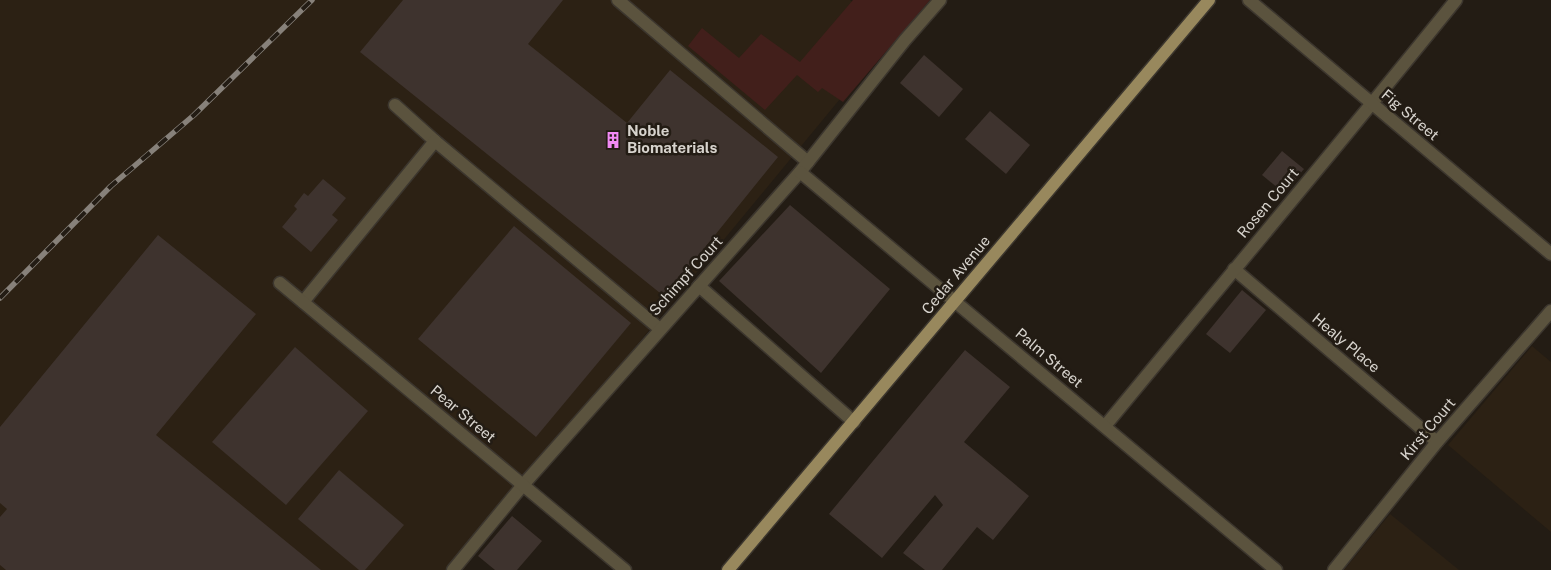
<svg xmlns="http://www.w3.org/2000/svg" width="1551" height="570" font-family="'Public Sans',sans-serif">
  <style>
    .built { fill: #2c2114 }
    .green { fill: #421f1b }
    .building { fill: #3e332e }
    .lines { fill: none; stroke-linecap: round; stroke-linejoin: round }
    .service-casing { stroke: #3c362e; stroke-width: 15 }
    .minor-casing { stroke: #3c362e; stroke-width: 15 }
    .primary-casing { stroke: #3c362e; stroke-width: 15 }
    .service { stroke: #5b533e; stroke-width: 12 }
    .minor { stroke: #5b533e; stroke-width: 12 }
    .primary { stroke: #98885d; stroke-width: 12 }
    .rail-casing { stroke: #87817a; stroke-width: 5.5 }
    .rail { stroke: #231c14; stroke-width: 4; stroke-dasharray: 11; stroke-linecap: butt }
    .labels { text-anchor: middle; stroke-width: 5; stroke-linejoin: round; paint-order: stroke }
    .street-label { font-size: 15px; fill: #d7d3cd; stroke: #231c14 }
    .poi-label { font-size: 15px; font-weight: bold; fill: #d7d3cd; stroke: #231c14; text-anchor: start }
  </style>
  <rect width="100%" height="100%" fill="#231c14"/>
  <g class="built">
    <polygon points="0,0 850,0 892,36 451,570 0,570"/>
    <polygon points="1532,346 1551,362 1551,532 1448,445"/>
    <polygon points="1390,514 1459,570 1344,570"/>
  </g>
  <polygon class="green" points="853,0 930,0 843,102 822,88 818,92 797,75 765,110 688,46 702,28 739,58 761,34 800,62"/>
  <g class="building">
    <polygon points="403,0 563,0 528,44 627,123 670,70 778,157 665,297 360,52"/>
    <polygon points="924,55 963,89 939,117 900,83"/>
    <polygon points="990,111 1030,145 1006,174 965,139"/>
    <polygon points="1282,151 1304,169 1284,193 1262,175"/>
    <polygon points="323,179 346,198 332,215 338,220 311,252 282,227 297,209 294,206 304,193 308,196"/>
    <polygon points="790,205 890,289 821,373 719,281"/>
    <polygon points="514,226 631,323 536,437 418,339"/>
    <polygon points="158,235 256,314 156,435 321,570 6,570 0,565 0,517 7,509 0,503 0,427"/>
    <polygon points="1242,290 1266,310 1230,353 1206,334"/>
    <polygon points="295,347 368,411 286,505 212,442"/>
    <polygon points="965,350 1010,387 964,442 1029,496 993,540 977,527 942,570 925,570 903,553 943,505 935,495 882,558 829,514"/>
    <polygon points="339,470 404,525 365,570 359,570 298,519"/>
    <polygon points="512,516 542,541 517,570 495,570 478,556"/>
  </g>
  <g class="lines">
    <g class="service-casing">
      <g id="service">
        <polyline points="618,0 808,162"/>
        <polyline points="395,105 435,141 660,329"/>
        <polyline points="1234,269 1437,442"/>
        <polyline points="699,286 854,422"/>
        <polyline points="303,302 435,141"/>
        <path d="M1105,426C1222,284 1341,143 1456,0"/>
        <polyline points="453,570 523,485 800,172 905,40 940,0"/>
        <polyline points="1334,570 1437,442 1551,311"/>
      </g>
    </g>
    <g class="minor-casing">
      <g id="minor">
        <polyline points="1249,0 1551,254"/>
        <polyline points="800,172 1276,570"/>
        <polyline points="280,283 625,570"/>
      </g>
    </g>
    <g class="primary-casing">
      <polyline id="primary" points="728,570 1209,0"/>
    </g>
    <use href="#service" class="service"/>
    <use href="#minor" class="minor"/>
    <use href="#primary" class="primary"/>
    <g class="rail-casing">
      <polyline id="rail" points="0,298 111,186 194,115 312,0"/>
    </g>
    <use href="#rail" class="rail"/>
  </g>
  <defs>
    <g id="building-bare" transform="scale(1.35)"><path d="M-4-6H4V6H1V3H-1V6H-4ZM-2.5-4.3h1.7v1.8h-1.7ZM.8-4.3h1.7v1.8H.8ZM-2.5-1h1.7V.8h-1.7ZM.8-1h1.7V.8H.8Z" fill="#f18af4" stroke="#231c14" stroke-width="2.5" paint-order="stroke"/></g>
  </defs>
  <g fill-rule="evenodd">
    <use href="#building-bare" x="613" y="140"/>
  </g>
  <g class="labels">
    <g class="street-label">
      <text transform="translate(1410 115) rotate(40)" y="5">Fig Street</text>
      <text transform="translate(1268 203) rotate(-50)" y="5">Rosen Court</text>
      <text transform="translate(956 275) rotate(-50)" y="5">Cedar Avenue</text>
      <text transform="translate(686 276) rotate(-48)" y="5">Schimpf Court</text>
      <text transform="translate(1346 343) rotate(40)" y="5">Healy Place</text>
      <text transform="translate(1049 358) rotate(40)" y="5">Palm Street</text>
      <text transform="translate(463 414) rotate(40)" y="5">Pear Street</text>
      <text transform="translate(1428 429) rotate(-50)" y="5">Kirst Court</text>
    </g>
    <g class="poi-label">
      <text x="627" y="136">Noble<tspan x="627" dy="17">Biomaterials</tspan></text>
    </g>
  </g>
</svg>
